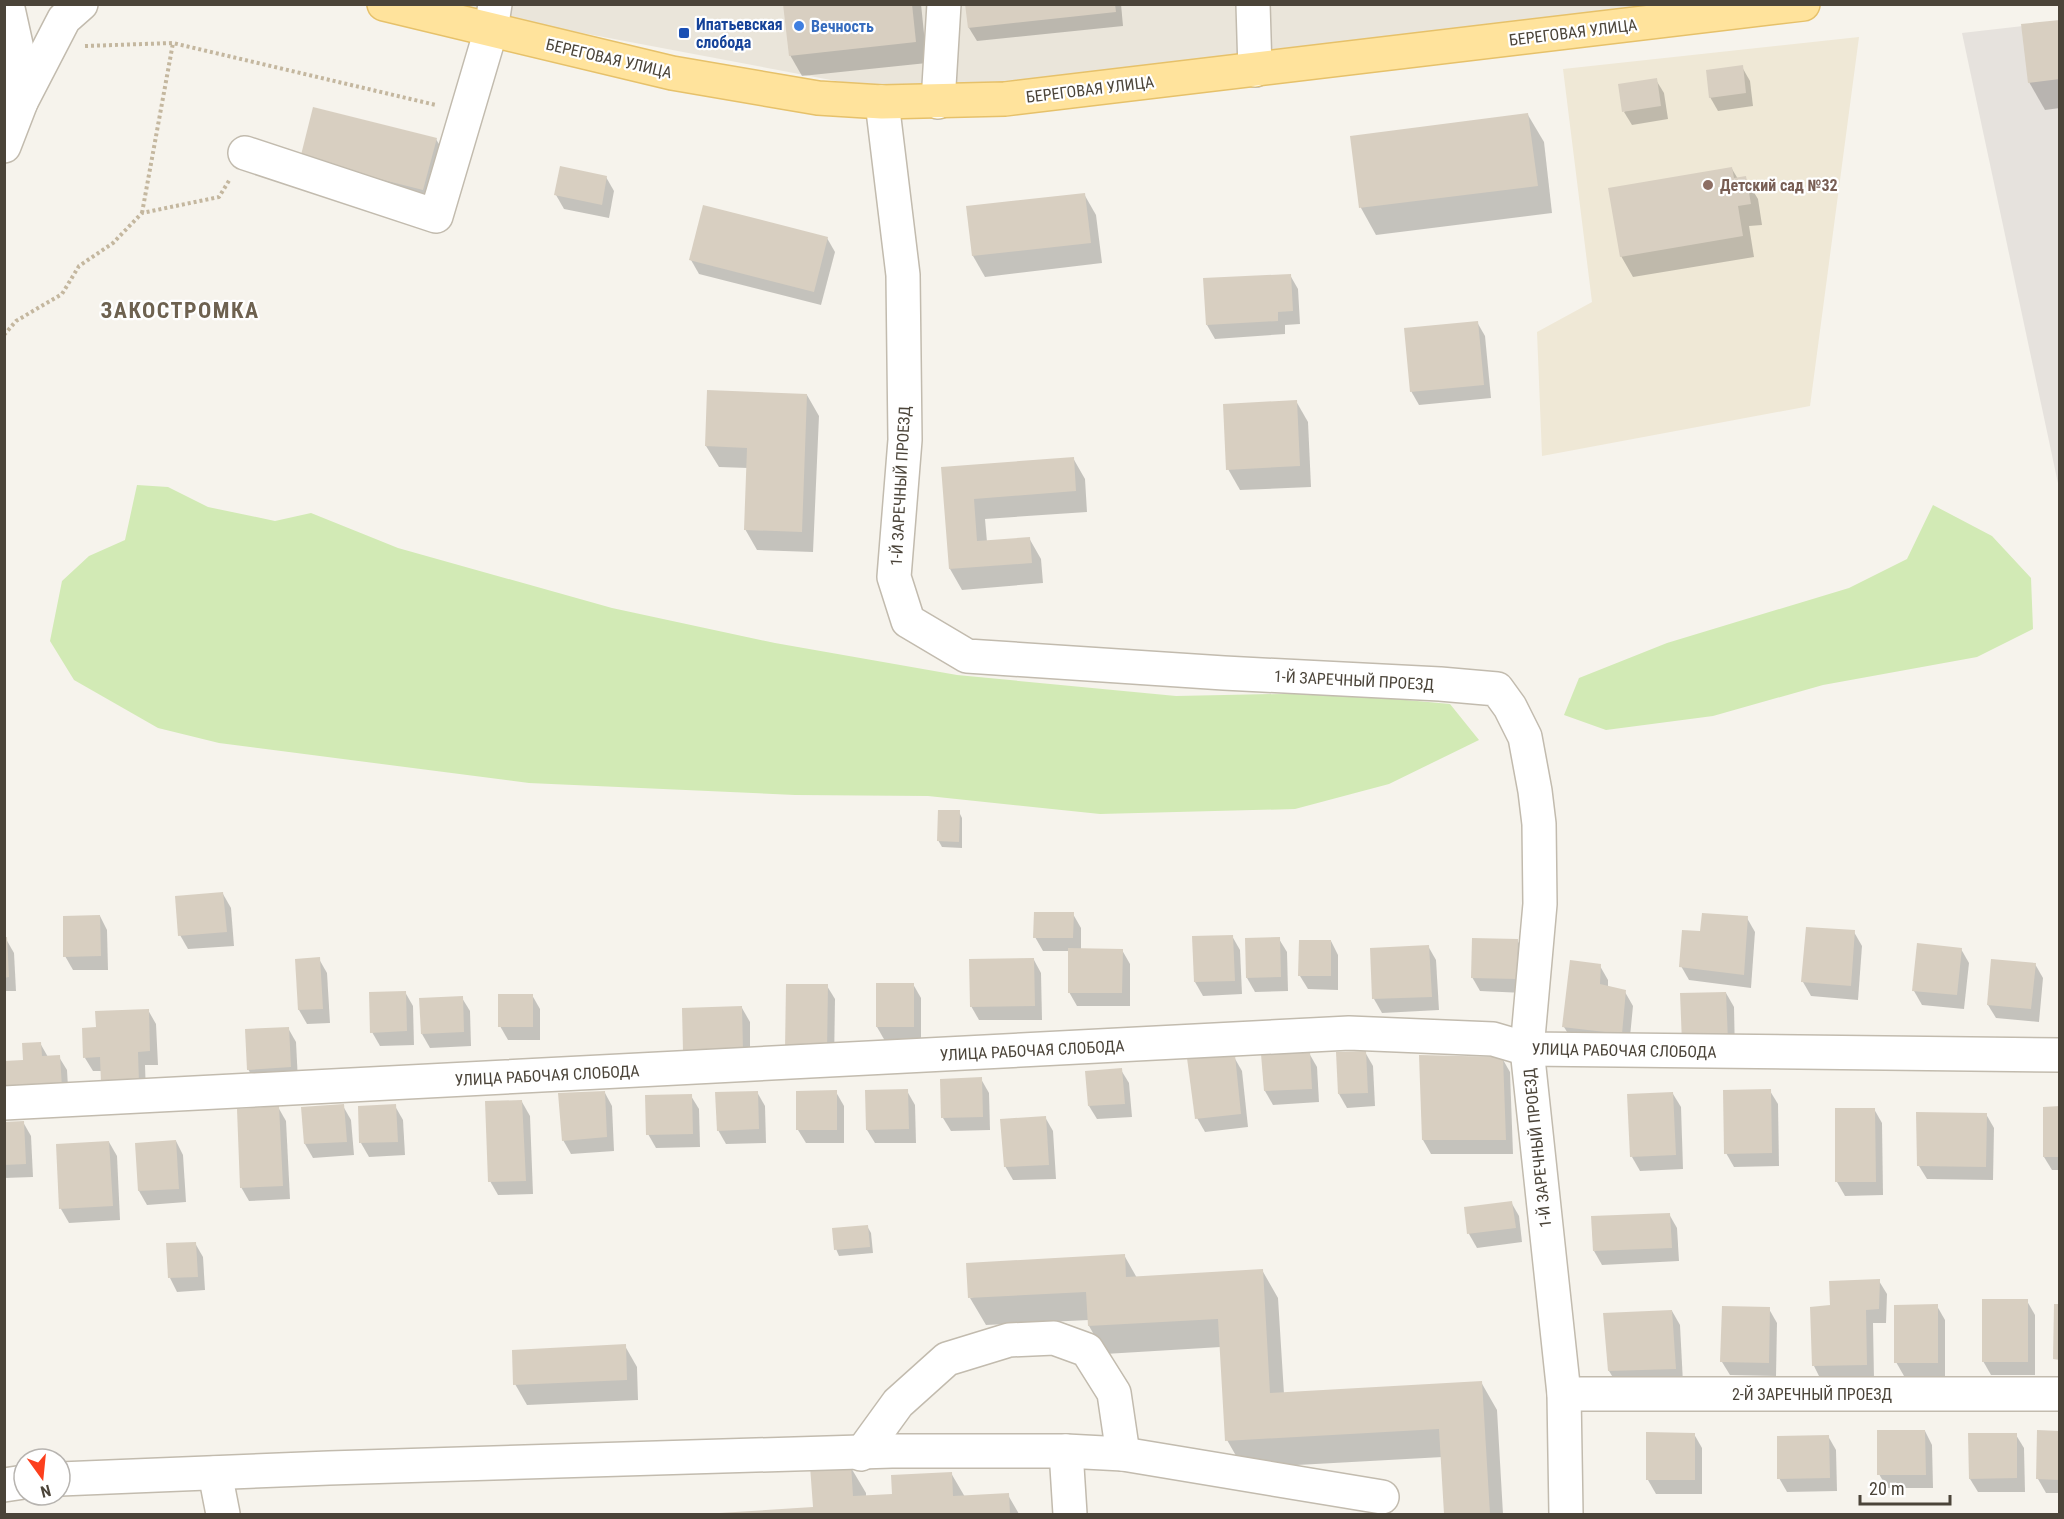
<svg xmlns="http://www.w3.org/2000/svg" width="2064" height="1519" font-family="'Roboto Condensed',sans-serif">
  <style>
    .residential { fill: #eae5da }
    .industrial { fill: #e6e2dd }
    .education { fill: #efe8d6 }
    .green { fill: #d2eab5 }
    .shadow { fill: #0003 }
    .building { fill: #d8cfc1 }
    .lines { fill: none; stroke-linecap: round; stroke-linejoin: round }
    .minor-casing { stroke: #c2bbae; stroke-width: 36 }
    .major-casing { stroke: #e6c16a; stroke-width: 36 }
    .path { stroke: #c4b79f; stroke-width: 4; stroke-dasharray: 3 3; stroke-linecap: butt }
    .minor { stroke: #fff; stroke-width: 33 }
    .major { stroke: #ffe39c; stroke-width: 33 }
    .shop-dot { fill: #3f7fe0; stroke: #fff; stroke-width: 2 }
    .transit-dot { fill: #1a4fb4; stroke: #fff; stroke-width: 2 }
    .education-dot { fill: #8d6e63; stroke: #fff; stroke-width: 2 }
    .labels { text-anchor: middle; stroke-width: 4.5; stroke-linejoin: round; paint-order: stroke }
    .transit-label { font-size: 16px; font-weight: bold; fill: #164399; stroke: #fff; text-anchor: start }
    .shop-label { font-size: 16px; font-weight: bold; fill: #366cbe; stroke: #fff; text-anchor: start }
    .street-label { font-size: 16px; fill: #4b4439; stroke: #fff }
    .education-label { font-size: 16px; font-weight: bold; fill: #785e54; stroke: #fff; text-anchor: start }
    .district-label { font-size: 22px; font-weight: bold; letter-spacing: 1.5px; fill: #6e6250; stroke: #fff }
  </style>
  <rect width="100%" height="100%" fill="#f6f3ec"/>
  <polygon class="residential" points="460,5 1710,5 1006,90 884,90 508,19"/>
  <polygon class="industrial" points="2059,22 2059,488 1962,33"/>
  <polygon class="education" points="1859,37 1810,406 1542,456 1537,332 1592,302 1563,69"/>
  <g class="green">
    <polygon points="137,485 168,487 208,507 275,521 311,513 398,548 612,608 775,643 957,675 1176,696 1329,693 1450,704 1479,740 1389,784 1295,809 1100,814 928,796 795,795 529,783 219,743 158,728 74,680 50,641 62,581 89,556 125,540"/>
    <polygon points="1933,505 1992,536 2031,578 2033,629 1977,657 1823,685 1713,716 1606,730 1564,715 1579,678 1667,643 1849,588 1907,559"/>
  </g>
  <g class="shadow">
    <polygon points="785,4 921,4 927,63 802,76 790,55"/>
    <polygon points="967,4 1121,4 1123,26 977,41 969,28"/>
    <polygon points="2060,21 2060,108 2045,110 2029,82"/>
    <polygon points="1742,67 1750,81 1753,106 1718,111 1710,97"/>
    <polygon points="1656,80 1664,93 1668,119 1632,125 1624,112"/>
    <polygon points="1528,115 1544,142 1552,213 1376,235 1361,208 1352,137"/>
    <polygon points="436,139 444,153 431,203 309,173"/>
    <polygon points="1732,169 1738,179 1745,178 1758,199 1762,225 1749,226 1754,257 1633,277 1621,256"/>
    <polygon points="606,177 614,191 609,218 564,209 556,195"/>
    <polygon points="1084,194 1096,215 1102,263 985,277 973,256 968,208"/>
    <polygon points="827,238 835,252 821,305 699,274 691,260"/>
    <polygon points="1290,275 1298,289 1300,324 1285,325 1285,334 1215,339 1207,325"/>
    <polygon points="1477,322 1485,336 1491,398 1419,405 1411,391"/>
    <polygon points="807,395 819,416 813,552 757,550 745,529 748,468 719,467 706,446"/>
    <polygon points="1296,401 1308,422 1311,487 1240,490 1228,469"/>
    <polygon points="1073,458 1085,479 1087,512 985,519 987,542 1029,538 1041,559 1043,583 962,590 950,569 943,468"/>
    <polygon points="959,812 962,818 962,848 942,847 938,840"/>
    <polygon points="223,894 231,908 234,946 188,949 180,935"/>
    <polygon points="1073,914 1081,928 1081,950 1122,950 1130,964 1130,1006 1077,1006 1069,992 1070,951 1043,951 1035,937"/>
    <polygon points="100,916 107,930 108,970 73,970 65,956"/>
    <polygon points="1747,918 1755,932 1751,988 1689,980 1681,966 1701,932"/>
    <polygon points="1854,932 1862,946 1858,1000 1811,996 1803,982"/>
    <polygon points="1232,936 1240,950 1242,994 1203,996 1195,982"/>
    <polygon points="4,939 6,939 14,953 16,991 4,991"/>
    <polygon points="1279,939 1287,952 1288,991 1255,992 1247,978"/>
    <polygon points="1517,940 1525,954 1524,993 1480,991 1472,977"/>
    <polygon points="1331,941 1338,955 1338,990 1308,989 1300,976"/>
    <polygon points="1428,946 1436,960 1439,1010 1382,1013 1374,999 1371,949"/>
    <polygon points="1961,949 1969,963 1964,1009 1922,1005 1914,991"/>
    <polygon points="319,959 327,973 330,1023 307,1024 299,1010 296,960"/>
    <polygon points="1034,960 1041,973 1042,1020 979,1020 971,1006"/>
    <polygon points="2035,964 2043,978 2039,1022 1996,1018 1988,1005"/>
    <polygon points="1600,966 1608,980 1608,988 1625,992 1633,1006 1629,1047 1572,1040 1564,1027"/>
    <polygon points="913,984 921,998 921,1040 885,1041 877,1027"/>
    <polygon points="827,986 835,999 834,1065 794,1064"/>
    <polygon points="405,992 413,1006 414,1045 380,1046 372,1032"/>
    <polygon points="1726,993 1734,1007 1735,1055 1691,1056"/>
    <polygon points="532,995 540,1009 540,1040 508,1040 500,1026"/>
    <polygon points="462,998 470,1011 471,1046 430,1048 422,1034"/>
    <polygon points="742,1008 750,1022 750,1064 692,1065 684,1051"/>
    <polygon points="148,1010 156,1024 158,1065 145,1065 146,1095 102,1071 93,1071 85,1058 98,1029"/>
    <polygon points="288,1028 296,1042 298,1081 256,1083 248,1069"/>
    <polygon points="40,1043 48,1057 59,1057 67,1070 68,1087 4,1091"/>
    <polygon points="1365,1052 1373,1066 1375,1106 1347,1108 1339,1094"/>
    <polygon points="1309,1053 1317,1067 1319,1102 1273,1105 1265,1091 1263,1055"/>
    <polygon points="1234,1057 1242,1071 1248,1127 1205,1132 1197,1118"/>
    <polygon points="1502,1058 1510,1072 1513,1154 1431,1154 1423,1140"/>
    <polygon points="1121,1070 1129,1083 1132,1117 1097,1119 1089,1106"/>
    <polygon points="981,1079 989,1093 990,1130 951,1131 943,1118"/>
    <polygon points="907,1091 915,1105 916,1143 875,1143 867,1130"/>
    <polygon points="1770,1091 1778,1104 1779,1166 1734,1167 1726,1153"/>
    <polygon points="757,1092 765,1106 766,1143 726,1144 718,1130"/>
    <polygon points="836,1092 844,1106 844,1143 806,1143 798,1130"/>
    <polygon points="605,1093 612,1106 614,1151 571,1154 563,1140"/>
    <polygon points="1673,1094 1681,1107 1683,1169 1640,1171 1632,1157"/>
    <polygon points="691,1096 699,1109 700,1147 656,1148 648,1134"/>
    <polygon points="522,1102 530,1116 533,1194 498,1195 490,1181"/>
    <polygon points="343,1106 351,1120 354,1155 313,1158 305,1144 303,1108"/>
    <polygon points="395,1106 403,1120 405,1155 369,1157 361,1143 359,1107"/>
    <polygon points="278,1107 286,1121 290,1199 249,1201 241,1187"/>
    <polygon points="2060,1108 2060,1170 2052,1170 2044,1157"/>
    <polygon points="1874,1109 1882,1123 1883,1195 1845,1196 1837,1182"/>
    <polygon points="1986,1114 1994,1128 1993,1180 1927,1179 1919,1166"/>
    <polygon points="1045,1117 1053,1131 1056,1179 1013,1180 1005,1166"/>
    <polygon points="23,1122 31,1136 33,1177 4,1178 4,1123"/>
    <polygon points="176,1141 183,1155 186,1202 147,1205 139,1191 137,1144"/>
    <polygon points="109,1142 117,1156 120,1220 69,1223 61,1209 57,1145"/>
    <polygon points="1511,1202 1519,1216 1522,1242 1477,1248 1469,1234 1466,1208"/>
    <polygon points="1669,1214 1677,1228 1679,1261 1602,1265 1594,1251"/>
    <polygon points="867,1226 871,1233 873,1253 839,1256 836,1249"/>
    <polygon points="195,1243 203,1257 205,1290 177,1292 170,1278"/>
    <polygon points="1124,1255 1137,1278 1262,1270 1278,1298 1284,1394 1481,1382 1497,1410 1503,1514 1446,1514 1443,1457 1243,1468 1227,1440 1221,1347 1105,1354 1089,1326 1089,1320 986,1325 970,1298"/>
    <polygon points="1879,1281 1887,1294 1886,1323 1873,1323 1874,1379 1821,1380 1814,1366 1832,1306"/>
    <polygon points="2027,1301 2035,1315 2035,1375 1991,1375 1983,1361"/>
    <polygon points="1937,1306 1945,1320 1945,1376 1904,1376 1896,1362"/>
    <polygon points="1769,1309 1777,1323 1776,1376 1730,1375 1722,1362"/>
    <polygon points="1672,1311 1680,1325 1683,1383 1617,1384 1609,1371"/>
    <polygon points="625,1346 637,1367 638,1400 527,1405 515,1384"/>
    <polygon points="1925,1431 1932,1445 1933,1488 1887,1488 1879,1474"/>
    <polygon points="2060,1432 2060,1493 2046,1493 2038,1479"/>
    <polygon points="1694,1434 1702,1448 1702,1494 1656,1494 1648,1480"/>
    <polygon points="2016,1435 2024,1448 2025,1492 1978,1492 1970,1479"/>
    <polygon points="1828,1436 1836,1450 1837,1491 1787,1492 1779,1478"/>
    <polygon points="850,1466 866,1493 866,1497 893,1495 951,1473 965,1497 1008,1495 1019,1514 714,1514 814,1509"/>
  </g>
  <g class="building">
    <polygon points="783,4 912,4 916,42 789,56"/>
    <polygon points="965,4 1115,4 1116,12 968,28"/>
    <polygon points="2060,20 2060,79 2028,83 2021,24"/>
    <polygon points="1743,65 1746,93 1709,98 1706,70"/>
    <polygon points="1657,78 1661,106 1622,112 1618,84"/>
    <polygon points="313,107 437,138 423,190 300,159"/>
    <polygon points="1528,113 1538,186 1359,208 1350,136"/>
    <polygon points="560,166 607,176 602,205 554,195"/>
    <polygon points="1732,167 1734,178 1746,176 1751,204 1738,206 1743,236 1620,257 1608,188"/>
    <polygon points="1085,193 1091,243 972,256 966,206"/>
    <polygon points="703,205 828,237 814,292 689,260"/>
    <polygon points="1291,274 1293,311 1278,312 1278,321 1206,325 1203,278"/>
    <polygon points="1478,321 1484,385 1410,392 1404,328"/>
    <polygon points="707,390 807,394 802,532 744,530 747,448 705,446"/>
    <polygon points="1297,400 1300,466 1226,470 1223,404"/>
    <polygon points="1074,457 1076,491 974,499 977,541 1030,537 1032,563 949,569 941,467"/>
    <polygon points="938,810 960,810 959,842 937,841"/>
    <polygon points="223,892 227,932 178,936 175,896"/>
    <polygon points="1034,912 1074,912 1073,938 1033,938"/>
    <polygon points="1702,913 1748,916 1744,975 1679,967 1682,930 1700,931"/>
    <polygon points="100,915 101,956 63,957 63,916"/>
    <polygon points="1806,927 1855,930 1851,986 1801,982"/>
    <polygon points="1233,935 1235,981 1194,982 1192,936"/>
    <polygon points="4,937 7,937 9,977 4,978"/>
    <polygon points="1280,937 1281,977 1246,978 1245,938"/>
    <polygon points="1472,938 1518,939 1517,979 1471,978"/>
    <polygon points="1299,940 1331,940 1331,976 1298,976"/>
    <polygon points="1917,943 1962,948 1957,995 1912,991"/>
    <polygon points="1429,945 1432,997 1372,999 1370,948"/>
    <polygon points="1068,948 1123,949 1122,993 1068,993"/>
    <polygon points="320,957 323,1009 298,1010 295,959"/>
    <polygon points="1034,958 1035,1006 970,1007 969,959"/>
    <polygon points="1991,959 2036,963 2031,1009 1987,1005"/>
    <polygon points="1570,960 1601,964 1600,984 1626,990 1622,1034 1562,1027"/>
    <rect x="876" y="983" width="38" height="44"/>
    <polygon points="786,984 828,984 827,1052 785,1051"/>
    <polygon points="406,991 407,1031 370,1033 369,992"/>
    <polygon points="1726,992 1728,1041 1682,1043 1680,993"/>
    <rect x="498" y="994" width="35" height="33"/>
    <polygon points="463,996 464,1032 421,1034 419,998"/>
    <polygon points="742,1006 743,1051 683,1051 682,1008"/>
    <polygon points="149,1009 150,1051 138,1052 139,1082 101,1083 100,1057 83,1058 82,1028 96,1027 95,1011"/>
    <polygon points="289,1027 291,1067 247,1070 245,1029"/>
    <polygon points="41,1042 42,1056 60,1055 62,1088 4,1092 4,1061 23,1060 22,1043"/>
    <polygon points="1310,1051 1312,1089 1264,1091 1261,1054"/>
    <polygon points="1366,1051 1368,1093 1338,1094 1336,1052"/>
    <polygon points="1235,1055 1241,1114 1195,1119 1187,1058"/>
    <polygon points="1419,1055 1503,1057 1506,1140 1422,1140"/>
    <polygon points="1122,1068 1125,1104 1088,1106 1085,1071"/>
    <polygon points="982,1077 983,1117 941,1118 940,1079"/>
    <polygon points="908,1089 909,1129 866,1130 865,1090"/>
    <polygon points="1771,1089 1772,1153 1724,1154 1723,1090"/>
    <polygon points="837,1090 837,1130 796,1130 796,1091"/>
    <polygon points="605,1091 607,1137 562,1141 558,1093"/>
    <polygon points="758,1091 759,1129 717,1131 715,1092"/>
    <polygon points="1673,1092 1676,1155 1630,1157 1627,1094"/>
    <polygon points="692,1094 693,1134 646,1135 645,1095"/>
    <polygon points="522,1100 526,1181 488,1182 485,1101"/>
    <polygon points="344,1104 347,1142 304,1144 301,1107"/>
    <polygon points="396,1104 398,1142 359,1143 358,1106"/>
    <polygon points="279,1106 283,1186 240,1188 237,1109"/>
    <polygon points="2060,1106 2060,1157 2043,1157 2043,1107"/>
    <polygon points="1835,1108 1875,1108 1876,1182 1835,1182"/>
    <polygon points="1916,1112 1987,1113 1986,1167 1917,1166"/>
    <polygon points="1046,1116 1049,1165 1004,1167 1000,1119"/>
    <polygon points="24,1121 26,1164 4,1165 4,1122"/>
    <polygon points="176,1140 179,1189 138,1191 135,1143"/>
    <polygon points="109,1141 113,1206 59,1209 56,1144"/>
    <polygon points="1512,1201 1516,1228 1467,1234 1464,1207"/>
    <polygon points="1670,1213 1672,1248 1593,1251 1591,1216"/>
    <polygon points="868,1225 870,1247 834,1250 832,1228"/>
    <polygon points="196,1242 198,1277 168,1278 166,1243"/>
    <polygon points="1125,1254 1126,1277 1263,1269 1270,1393 1482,1381 1490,1514 1444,1514 1439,1429 1225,1441 1218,1319 1088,1326 1086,1292 968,1298 966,1263"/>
    <polygon points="1880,1279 1879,1309 1866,1310 1867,1365 1812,1366 1810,1307 1830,1305 1829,1281"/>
    <rect x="1982" y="1299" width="46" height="63"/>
    <polygon points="1938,1304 1938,1363 1894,1363 1894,1305"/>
    <polygon points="2054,1304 2060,1304 2060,1360 2053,1359"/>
    <polygon points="1722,1306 1770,1307 1769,1363 1720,1362"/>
    <polygon points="1672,1310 1676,1369 1608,1371 1603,1313"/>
    <polygon points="626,1344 627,1380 513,1385 512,1350"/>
    <polygon points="1877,1430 1925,1430 1926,1475 1877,1475"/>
    <polygon points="2037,1430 2060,1431 2060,1480 2036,1479"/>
    <polygon points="1646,1432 1695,1433 1695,1480 1646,1480"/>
    <polygon points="1968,1433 2017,1433 2017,1478 1969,1479"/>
    <polygon points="1829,1435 1830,1478 1777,1479 1777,1436"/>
    <polygon points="851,1464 853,1496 892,1494 891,1475 952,1472 953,1496 1009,1493 1010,1514 719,1514 719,1513 813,1507 810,1466"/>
  </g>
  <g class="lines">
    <g class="minor-casing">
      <g id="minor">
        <polyline points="7,4 17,49 21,102"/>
        <polyline points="1253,4 1255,70"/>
        <polyline points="882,102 903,275 905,440 894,577 908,621 967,656 1224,673 1440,684 1497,689 1510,707 1525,737 1535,791 1539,824 1540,904 1527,1049 1564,1394 1566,1514"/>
        <polyline points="938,102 944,4"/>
        <polyline points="4,146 21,102 64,19 81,4"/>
        <polyline points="245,153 436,216 491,30 495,4"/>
        <polyline points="4,1103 1349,1033 1493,1039 1527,1049 2060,1055"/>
        <polyline points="1564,1394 2060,1394"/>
        <polyline points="1066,1451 1070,1514"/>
        <polyline points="861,1454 898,1403 947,1359 1009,1340 1054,1338 1087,1350 1114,1393 1123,1454"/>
        <polyline points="215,1473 223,1514"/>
        <polyline points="60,1479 329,1468 892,1451 1066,1451 1123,1454 1382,1497"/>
        <polyline points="4,1485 24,1482"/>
      </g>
    </g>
    <g class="major-casing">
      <polyline id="major" points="384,4 672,73 818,98 882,102 1005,99 1803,4"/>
    </g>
    <g class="path">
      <polyline points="85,46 173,43 436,105"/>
      <polyline points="142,213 173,43"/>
      <polyline points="4,335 16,321 62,294 79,266 113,243 142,213 219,197 230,179"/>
    </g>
    <use href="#minor" class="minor"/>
    <use href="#major" class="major"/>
  </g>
  <circle class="shop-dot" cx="799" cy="26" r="6"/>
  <rect class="transit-dot" x="678" y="27" width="12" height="12" rx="3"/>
  <circle class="education-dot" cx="1708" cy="185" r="6"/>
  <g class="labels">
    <g class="transit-label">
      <text x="696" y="30">Ипатьевская<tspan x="696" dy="18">слобода</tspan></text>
    </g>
    <g class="shop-label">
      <text x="811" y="32">Вечность</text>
    </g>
    <g class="street-label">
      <text transform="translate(1573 32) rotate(-7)" y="6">БЕРЕГОВАЯ УЛИЦА</text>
      <text transform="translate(609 58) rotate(13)" y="6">БЕРЕГОВАЯ УЛИЦА</text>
      <text transform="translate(1090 89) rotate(-7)" y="6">БЕРЕГОВАЯ УЛИЦА</text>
      <text transform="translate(900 486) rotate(-87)" y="6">1-Й ЗАРЕЧНЫЙ ПРОЕЗД</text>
      <text transform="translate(1354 680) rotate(3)" y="6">1-Й ЗАРЕЧНЫЙ ПРОЕЗД</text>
      <text transform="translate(1032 1050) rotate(-3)" y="6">УЛИЦА РАБОЧАЯ СЛОБОДА</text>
      <text transform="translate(1624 1050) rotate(1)" y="6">УЛИЦА РАБОЧАЯ СЛОБОДА</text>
      <text transform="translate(547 1075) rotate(-3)" y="6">УЛИЦА РАБОЧАЯ СЛОБОДА</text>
      <text transform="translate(1537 1148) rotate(-96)" y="6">1-Й ЗАРЕЧНЫЙ ПРОЕЗД</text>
      <text x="1812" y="1400">2-Й ЗАРЕЧНЫЙ ПРОЕЗД</text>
    </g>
    <g class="education-label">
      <text x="1720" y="191">Детский сад №32</text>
    </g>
    <g class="district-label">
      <text x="180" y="318">ЗАКОСТРОМКА</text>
    </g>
  </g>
  <rect width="2064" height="1519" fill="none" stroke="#4b4439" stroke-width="12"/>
  <g transform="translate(42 1477) rotate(165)"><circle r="28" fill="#ffffff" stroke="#b7b4b0" stroke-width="1.5"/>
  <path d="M0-4.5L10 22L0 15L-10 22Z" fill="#fc3f1d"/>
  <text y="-9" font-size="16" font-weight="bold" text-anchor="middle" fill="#4b4439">N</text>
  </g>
  <path d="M1860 1495v9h90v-9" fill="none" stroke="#4b4439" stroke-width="3"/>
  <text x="1869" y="1495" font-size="18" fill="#4b4439" stroke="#ffffff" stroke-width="4.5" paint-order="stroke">20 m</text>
</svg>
